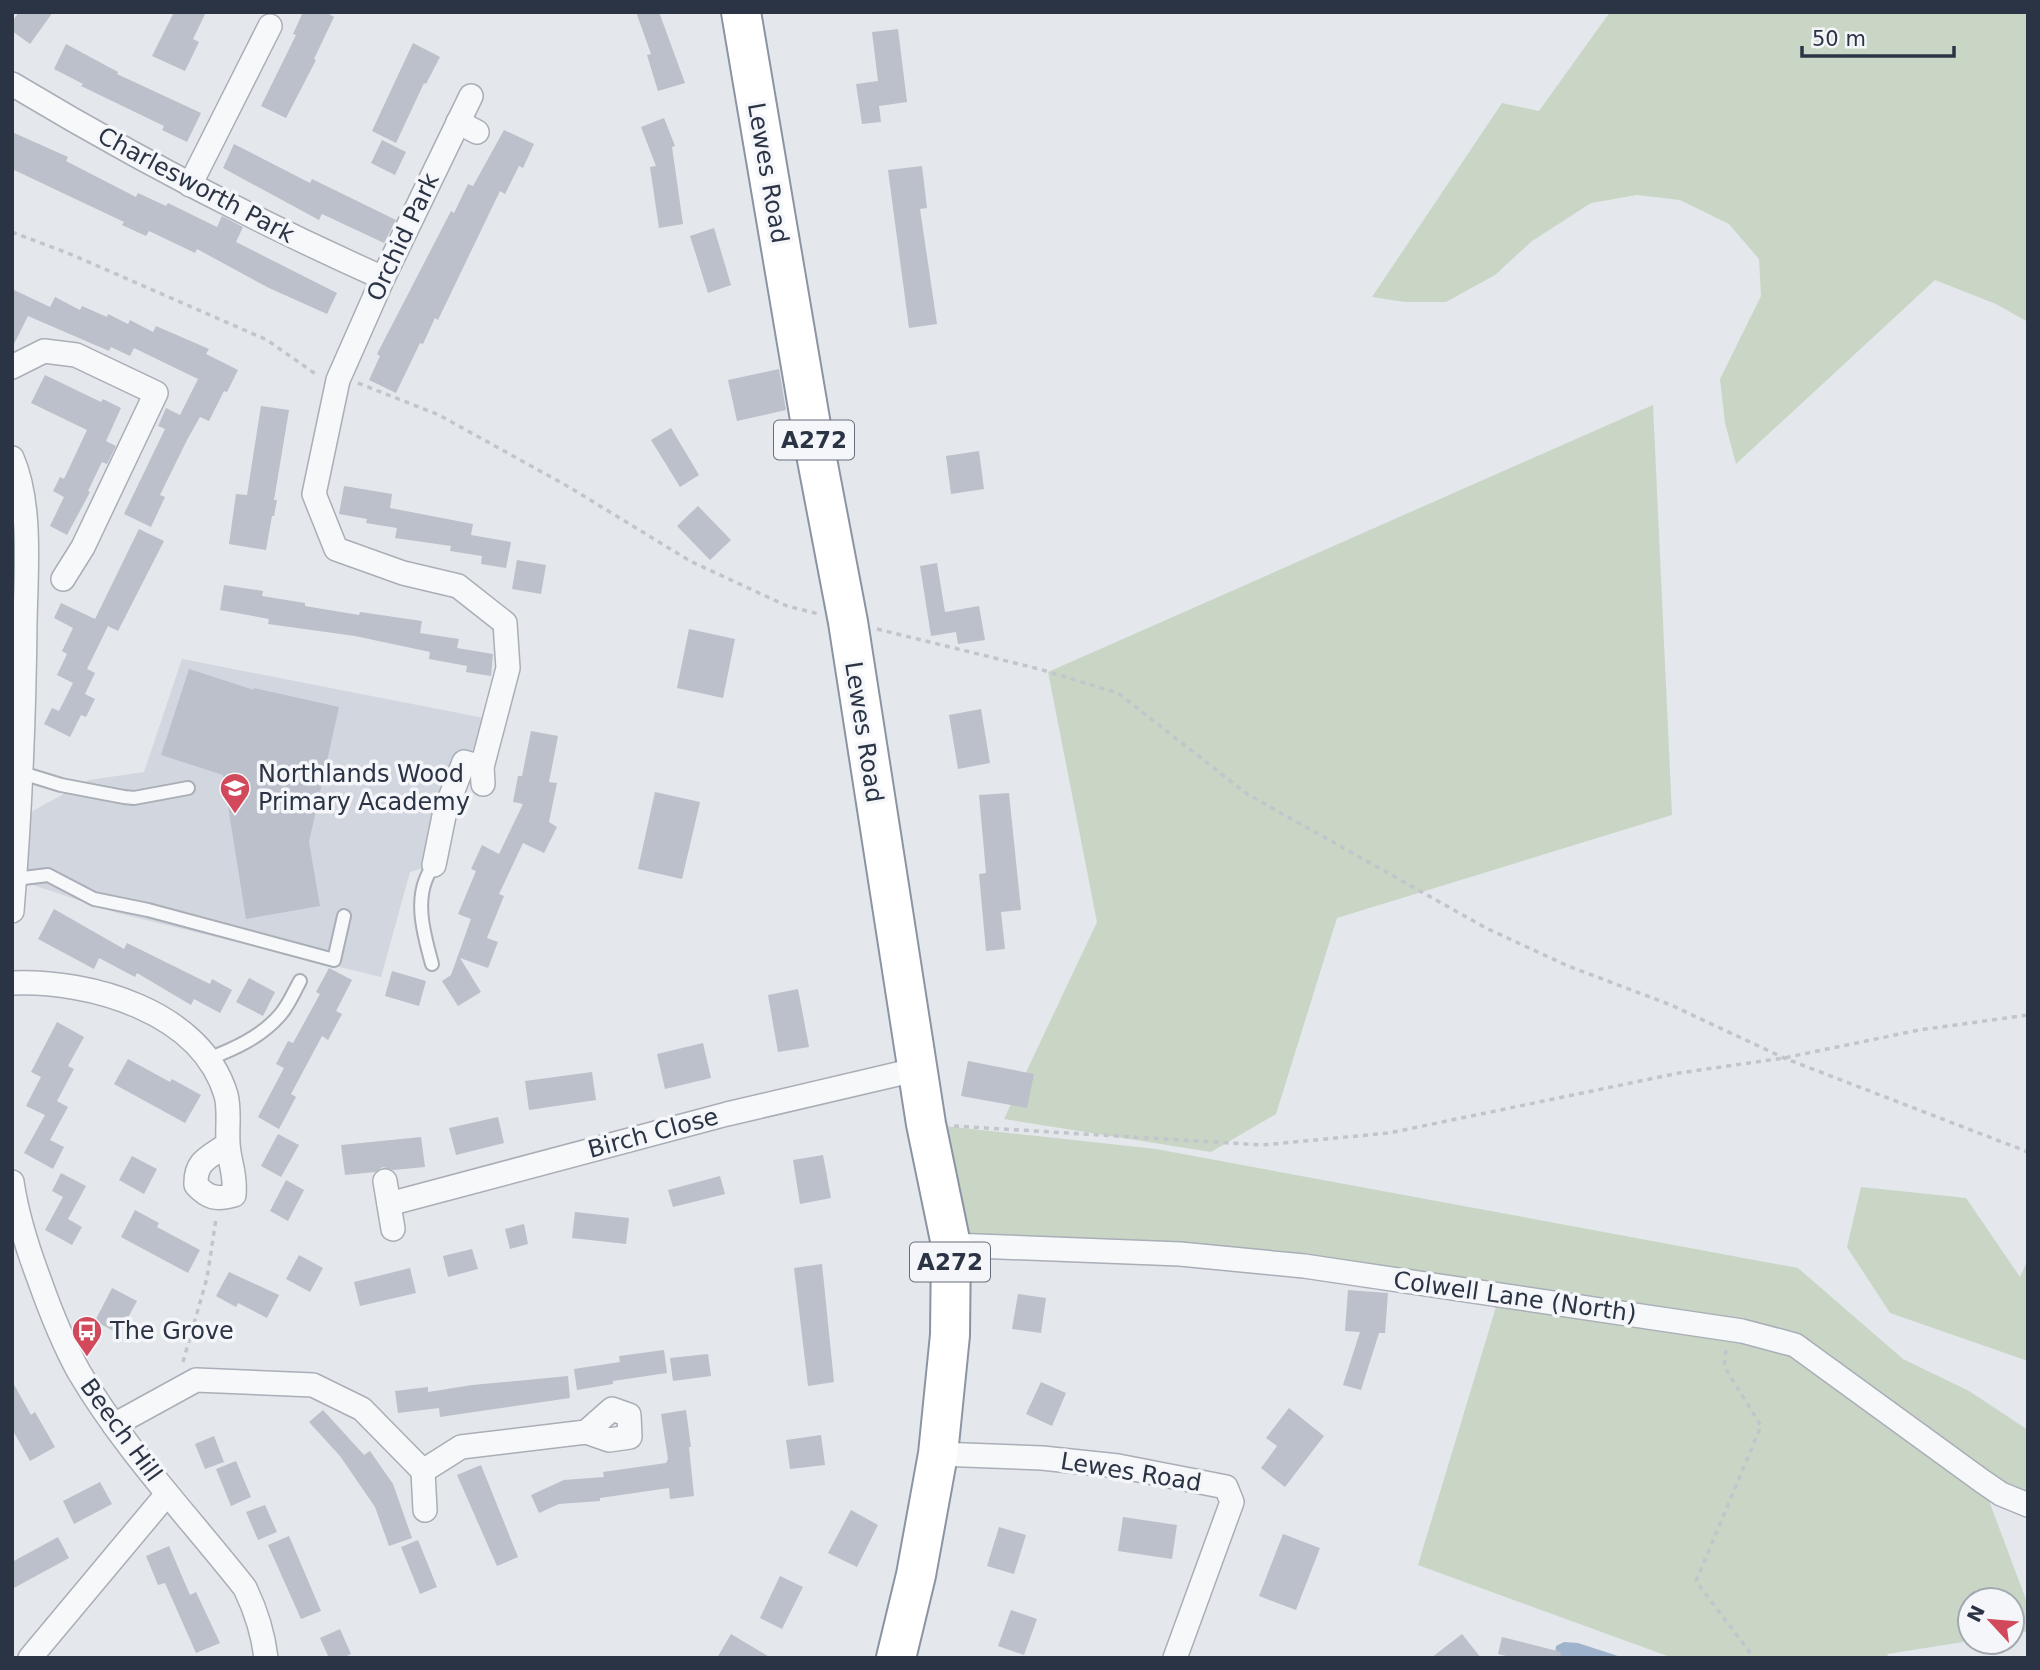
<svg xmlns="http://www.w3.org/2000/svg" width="2040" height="1670" font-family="'DejaVu Sans',sans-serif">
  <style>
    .built { fill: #d2d6de }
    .green { fill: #c9d6c5 }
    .water { fill: #9fb4cc }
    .building { fill: #bbc0ca }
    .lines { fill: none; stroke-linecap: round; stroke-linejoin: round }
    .service-casing { stroke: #a9aeb7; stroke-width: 16 }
    .minor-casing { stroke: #a9aeb7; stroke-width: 26 }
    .trunk-casing { stroke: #8b94a3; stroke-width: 42 }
    .path { stroke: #c2c5cb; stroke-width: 3.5; stroke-dasharray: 5 5; stroke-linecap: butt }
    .service { stroke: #f7f8fa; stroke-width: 12 }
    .minor { stroke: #f7f8fa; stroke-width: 23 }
    .trunk { stroke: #fff; stroke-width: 38 }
    .labels { text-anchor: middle; stroke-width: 7; stroke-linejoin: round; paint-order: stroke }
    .shield { fill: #f4f6f9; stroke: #676e7b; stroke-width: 2 }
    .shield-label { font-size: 23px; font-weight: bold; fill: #2b3445 }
    .street-label { font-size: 24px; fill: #2b3445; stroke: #f4f6f9 }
    .poi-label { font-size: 24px; fill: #2b3445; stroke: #f4f6f9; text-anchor: start }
  </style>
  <rect width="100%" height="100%" fill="#e4e7ec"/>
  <polygon class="built" points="182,659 494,720 464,762 434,865 410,872 381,977 117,913 15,879 20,818 89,780 144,772"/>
  <g class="green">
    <polygon points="1610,12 2028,12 2028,322 1996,304 1935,280 1736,464 1725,423 1720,379 1761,296 1759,259 1729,224 1680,200 1637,195 1591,203 1532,241 1495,275 1446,302 1405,302 1372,297 1502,103 1539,111"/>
    <polygon points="1653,405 1672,815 1337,918 1276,1114 1211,1152 1004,1119 1097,922 1048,672"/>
    <polygon points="926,1124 1156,1149 1798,1268 1903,1359 1969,1391 2028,1430 2028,1505 1982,1482 2028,1605 2028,1631 2012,1634 2012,1600 1970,1600 1970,1641 1887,1654 1889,1658 1673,1658 1418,1565 1502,1287 951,1245"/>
    <polygon points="1861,1187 1966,1198 2020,1277 2028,1259 2028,1361 1890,1313 1847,1247"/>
  </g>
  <polygon class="water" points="1564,1642 1578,1643 1624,1658 1557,1658 1555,1656 1556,1646"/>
  <g class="building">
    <polygon points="19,12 53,12 30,44 12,31 12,22"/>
    <polygon points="174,12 206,12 193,39 199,42 185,71 152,56"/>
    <polygon points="303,12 326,12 334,17 314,59 316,60 286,118 261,106 296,35 293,34"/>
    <polygon points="636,12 659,12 685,83 658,91 647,55 651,54"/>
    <polygon points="898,29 907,102 879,106 881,122 862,124 856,84 878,81 872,32"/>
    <polygon points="413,43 440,57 426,84 424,83 396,143 372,131"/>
    <polygon points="66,44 118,72 117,74 201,113 187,142 162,130 164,126 81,86 83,84 54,69"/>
    <polygon points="664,118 675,146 672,147 683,224 659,228 650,167 656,166 641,127"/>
    <polygon points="504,130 534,144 523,168 519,166 505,194 500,191 438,320 435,318 423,344 420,343 396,393 369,380 380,356 377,354 451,211 454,213 468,184 473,186"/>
    <polygon points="12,132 68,157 66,161 136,197 138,193 166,206 168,203 217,227 222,216 243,227 236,242 337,293 327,314 269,288 197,249 195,253 149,231 146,236 122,225 124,222 12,169"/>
    <polygon points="382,140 406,152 395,175 371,163"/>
    <polygon points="234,144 310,183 312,179 396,220 384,243 322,214 319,220 223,168"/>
    <polygon points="922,166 927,208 920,209 937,324 909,328 888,170"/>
    <polygon points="714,228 731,285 708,293 690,236"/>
    <polygon points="12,289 50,307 55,297 80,310 82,306 107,317 108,314 128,324 130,320 153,332 156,326 209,349 206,354 238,370 227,392 224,391 209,421 200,417 187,440 160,495 165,497 151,527 124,514 165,429 158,426 166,408 180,415 198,379 134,348 130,356 111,347 109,351 28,316 12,348"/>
    <polygon points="779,369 786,410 737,421 728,380"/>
    <polygon points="45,375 101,402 103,399 121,408 106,441 116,446 107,464 102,462 88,491 90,492 67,535 50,526 64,497 53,491 60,477 64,479 87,430 31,403"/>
    <polygon points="261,406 289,410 274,500 277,500 274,516 272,516 266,550 229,544 236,494 247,495"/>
    <polygon points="671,428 699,475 680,487 651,440"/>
    <polygon points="979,451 984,489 951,494 946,456"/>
    <polygon points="344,486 392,494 390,508 473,524 471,535 511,542 506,568 481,564 482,556 450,551 451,546 395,538 397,528 366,523 367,519 339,514"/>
    <polygon points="698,506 731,540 710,560 677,526"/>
    <polygon points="139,529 164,541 118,631 108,626 87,669 95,673 85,694 95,699 86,717 81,715 70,737 44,724 52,708 59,711 73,683 57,675 67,654 62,651 73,628 54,618 61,603 95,619"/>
    <polygon points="517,560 546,565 541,594 512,589"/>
    <polygon points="937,563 945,612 979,606 985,640 958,644 956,632 931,636 920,566"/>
    <polygon points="224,585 263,591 262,596 305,603 305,606 359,615 360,612 422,621 420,633 459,639 457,648 493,654 491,676 466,672 467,666 429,659 430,652 355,636 268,624 269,619 220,610"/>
    <polygon points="689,629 735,639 723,698 677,688"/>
    <polygon points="189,669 254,690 254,688 339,707 309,842 320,906 246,919 223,775 161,755"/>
    <polygon points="981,709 990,763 958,769 949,715"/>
    <polygon points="531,731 558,736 549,782 557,783 549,822 557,827 544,853 523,843 499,894 504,896 487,938 498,942 488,968 460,958 481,992 458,1006 442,981 451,975 471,919 458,914 476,871 471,869 482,845 499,854 523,804 513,802 518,776 522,776"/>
    <polygon points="655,792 700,802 682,879 638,869"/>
    <polygon points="1009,793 1021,910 1001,912 1005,949 986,951 979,874 986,873 979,795"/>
    <polygon points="54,909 124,949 127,943 210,984 212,979 232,990 220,1013 194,999 191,1005 137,973 135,977 99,958 94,969 38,939"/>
    <polygon points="329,968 352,980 336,1011 342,1014 328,1040 322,1036 291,1094 296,1097 279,1129 258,1117 284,1068 276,1064 288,1041 293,1043 320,994 316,992"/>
    <polygon points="392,971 426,981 419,1006 385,996"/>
    <polygon points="249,978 275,992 263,1016 236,1002"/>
    <polygon points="798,989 809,1047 778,1052 768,995"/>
    <polygon points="57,1022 84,1037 68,1066 74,1069 57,1101 68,1107 50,1140 64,1147 53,1169 24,1153 45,1115 26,1106 41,1077 31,1072"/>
    <polygon points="703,1043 711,1078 665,1089 657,1054"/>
    <polygon points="128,1059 170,1082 172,1079 201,1095 185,1123 114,1084"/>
    <polygon points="968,1061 1034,1074 1027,1108 961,1096"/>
    <polygon points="592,1072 596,1100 529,1110 525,1081"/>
    <polygon points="498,1117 504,1143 456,1155 449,1128"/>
    <polygon points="278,1134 299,1145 281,1177 261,1166"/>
    <polygon points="421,1137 425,1167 393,1170 383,1167 375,1172 345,1175 341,1145"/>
    <polygon points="823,1155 831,1198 800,1204 793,1160"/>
    <polygon points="132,1156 157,1169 144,1194 119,1180"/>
    <polygon points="61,1173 86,1186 68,1219 82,1227 72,1245 45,1230 63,1197 52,1191"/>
    <polygon points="720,1176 725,1194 673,1207 668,1190"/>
    <polygon points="286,1180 304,1190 288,1221 270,1211"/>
    <polygon points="135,1210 159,1223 157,1227 200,1250 188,1273 121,1237"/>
    <polygon points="575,1212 629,1218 626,1244 572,1238"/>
    <polygon points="524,1224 528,1244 510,1249 505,1229"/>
    <polygon points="472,1249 478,1269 448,1277 443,1256"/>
    <polygon points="299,1255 323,1268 310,1292 286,1279"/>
    <polygon points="822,1264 834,1382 808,1386 794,1268"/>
    <polygon points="410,1268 416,1293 360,1306 354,1282"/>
    <polygon points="229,1272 279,1295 267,1318 238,1303 236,1307 216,1296"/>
    <polygon points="112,1288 137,1301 119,1334 95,1321"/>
    <polygon points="1348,1290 1388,1293 1385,1333 1379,1333 1361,1390 1343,1385 1360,1332 1345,1331"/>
    <polygon points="1018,1294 1046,1298 1041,1333 1012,1329"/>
    <polygon points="664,1350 667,1373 613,1381 613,1384 577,1390 574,1369 620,1362 619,1356"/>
    <polygon points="708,1354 711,1376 673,1381 670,1358"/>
    <polygon points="568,1376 570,1398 440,1417 439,1408 398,1413 395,1391 428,1387 428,1392 472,1385"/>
    <polygon points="12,1381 31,1415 35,1412 55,1447 30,1461 12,1429"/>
    <polygon points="1041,1382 1066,1393 1052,1426 1026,1414"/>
    <polygon points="1289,1408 1324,1436 1285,1487 1261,1468 1277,1446 1266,1438"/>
    <polygon points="323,1410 364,1455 370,1451 393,1484 412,1538 389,1546 375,1507 340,1456 309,1422"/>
    <polygon points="686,1410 691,1447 689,1447 694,1496 670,1499 669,1488 600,1498 600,1501 559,1504 539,1513 531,1495 564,1480 604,1477 603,1472 666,1463 668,1459 661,1414"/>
    <polygon points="821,1435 825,1465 790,1469 786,1440"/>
    <polygon points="214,1436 224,1462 205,1469 195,1444"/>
    <polygon points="236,1461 251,1497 231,1506 216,1469"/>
    <polygon points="481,1465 518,1557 497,1566 457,1475"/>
    <polygon points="100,1482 112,1504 74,1524 63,1501"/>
    <polygon points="265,1505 277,1532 258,1540 246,1512"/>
    <polygon points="851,1510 878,1525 857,1567 828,1553"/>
    <polygon points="1123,1517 1177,1525 1172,1559 1118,1551"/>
    <polygon points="999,1527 1026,1535 1014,1574 987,1566"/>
    <polygon points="1283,1534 1320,1548 1296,1610 1259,1596"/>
    <polygon points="289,1536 321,1611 301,1619 268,1545"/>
    <polygon points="58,1537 69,1558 12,1589 12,1562"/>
    <polygon points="418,1540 437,1587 420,1594 401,1547"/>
    <polygon points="169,1546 190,1595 196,1592 220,1643 196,1653 165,1583 158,1585 146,1556"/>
    <polygon points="780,1576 803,1587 782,1629 760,1618"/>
    <polygon points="1011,1610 1037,1619 1024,1655 998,1646"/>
    <polygon points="340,1629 351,1654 343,1658 329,1658 320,1638"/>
    <polygon points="731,1634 771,1658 717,1658"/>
    <polygon points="1462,1634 1481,1658 1431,1658"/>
    <polygon points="1502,1637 1561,1652 1560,1658 1514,1658 1498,1654"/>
  </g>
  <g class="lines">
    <g class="service-casing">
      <g id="service">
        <polyline points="22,773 61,785 124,797 134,798 188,788"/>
        <polyline points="15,879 48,875 94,899 148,910 334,960 344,916"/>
        <path d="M432,964C423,932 412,893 434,865"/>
        <path d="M208,1059C234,1049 261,1037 280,1015C288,1006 294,992 300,981"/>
      </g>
    </g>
    <g class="minor-casing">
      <g id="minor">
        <path d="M12,84C132,156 255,221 383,278"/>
        <polyline points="471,96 383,278 338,380 314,494 336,549 403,573 458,586 505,623 508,668 482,767 483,784"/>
        <polyline points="458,122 477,132"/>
        <polyline points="190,185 270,26"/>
        <polyline points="12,367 44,351 76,355 156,393 83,547 63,579"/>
        <path d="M12,458C32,503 26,572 25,622C24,719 20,815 12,911"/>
        <polyline points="434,865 445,811 464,762 482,767"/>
        <path d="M12,983C90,980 201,1011 226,1095C230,1110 227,1127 228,1143C229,1163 236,1172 234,1195C216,1200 208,1198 196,1185C195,1160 210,1157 228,1144"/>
        <polyline points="385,1181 393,1229"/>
        <path d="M12,1182C17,1216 27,1247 39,1279C50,1310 63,1343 79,1372C125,1450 189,1517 245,1588C256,1611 263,1632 266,1658"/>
        <polyline points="389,1204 727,1114 919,1069"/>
        <polyline points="951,1245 1180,1254 1304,1266 1742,1331 1795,1345 1982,1481 2001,1494 2028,1505"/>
        <polyline points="114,1425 196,1380 313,1385 362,1409 423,1471 461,1447 586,1432 612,1409 629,1415 630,1437 609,1440 586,1432"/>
        <polyline points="938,1454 1042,1458 1118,1466 1226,1487 1232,1502 1175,1658"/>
        <polyline points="423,1471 425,1510"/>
        <polyline points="30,1658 167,1494"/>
      </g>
    </g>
    <g class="trunk-casing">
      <polyline id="trunk" points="741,12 815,449 848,622 926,1124 951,1245 950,1335 938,1454 916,1575 896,1658"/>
    </g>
    <g class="path">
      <polyline points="12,232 70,254 267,340 317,375"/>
      <polyline points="358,383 439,415 569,487 690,561 787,606 819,614"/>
      <polyline points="877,629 1039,669 1118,693 1247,794 1486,928 1568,966 1671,1005 1784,1058 2028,1152"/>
      <polyline points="954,1126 1262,1145 1389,1133 1679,1073 1784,1058 1919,1030 2028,1015"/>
      <polyline points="1726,1350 1724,1366 1761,1426 1696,1581 1754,1658"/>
      <polyline points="183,1362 207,1278 216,1219"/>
    </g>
    <use href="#service" class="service"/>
    <use href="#minor" class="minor"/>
    <use href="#trunk" class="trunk"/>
  </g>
  <defs>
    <g id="school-pin" transform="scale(1.575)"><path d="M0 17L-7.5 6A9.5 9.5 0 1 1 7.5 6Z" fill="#d1495b" stroke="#f4f6f9"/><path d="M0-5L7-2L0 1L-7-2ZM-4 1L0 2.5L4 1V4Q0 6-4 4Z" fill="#fff"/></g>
    <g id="bus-pin" transform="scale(1.575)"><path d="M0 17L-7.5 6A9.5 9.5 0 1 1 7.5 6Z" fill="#d1495b" stroke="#f4f6f9"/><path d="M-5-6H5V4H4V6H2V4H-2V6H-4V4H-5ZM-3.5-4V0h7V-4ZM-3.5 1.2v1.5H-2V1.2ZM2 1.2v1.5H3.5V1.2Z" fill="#fff"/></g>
  </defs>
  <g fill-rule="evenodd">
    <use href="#school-pin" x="235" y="788"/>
    <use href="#bus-pin" x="87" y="1331"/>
  </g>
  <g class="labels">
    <g class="shield">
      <rect x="774" y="420.5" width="80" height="39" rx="5"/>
      <rect x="910" y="1242.5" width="80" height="39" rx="5"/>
    </g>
    <g class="shield-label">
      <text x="814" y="448">A272</text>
      <text x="950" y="1270">A272</text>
    </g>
    <g class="street-label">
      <text transform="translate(768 173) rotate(80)" y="8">Lewes Road</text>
      <text transform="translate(196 185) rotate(28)" y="8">Charlesworth Park</text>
      <text transform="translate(403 237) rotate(-65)" y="8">Orchid Park</text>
      <text transform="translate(864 732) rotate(81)" y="8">Lewes Road</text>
      <text transform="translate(653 1133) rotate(-15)" y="8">Birch Close</text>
      <text transform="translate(1515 1297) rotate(8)" y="8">Colwell Lane (North)</text>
      <text transform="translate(121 1430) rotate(54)" y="8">Beech Hill</text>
      <text transform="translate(1131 1472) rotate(9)" y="8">Lewes Road</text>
    </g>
    <g class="poi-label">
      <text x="258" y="782">Northlands Wood<tspan x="258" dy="28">Primary Academy</tspan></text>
      <text x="110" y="1339">The Grove</text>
    </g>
  </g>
  <rect width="2040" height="1670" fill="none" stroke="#2b3445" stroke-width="28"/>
  <g transform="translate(1991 1621) rotate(296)"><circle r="33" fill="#f4f6f9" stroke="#a4a8b1" stroke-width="2"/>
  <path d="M0-5L12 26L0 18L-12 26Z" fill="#d1495b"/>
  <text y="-10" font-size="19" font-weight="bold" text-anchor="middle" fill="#2b3445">N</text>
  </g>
  <path d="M1802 46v10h152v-10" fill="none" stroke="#2b3445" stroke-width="3.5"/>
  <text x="1812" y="46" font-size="21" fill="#2b3445" stroke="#f4f6f9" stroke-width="5" paint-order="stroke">50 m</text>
</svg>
